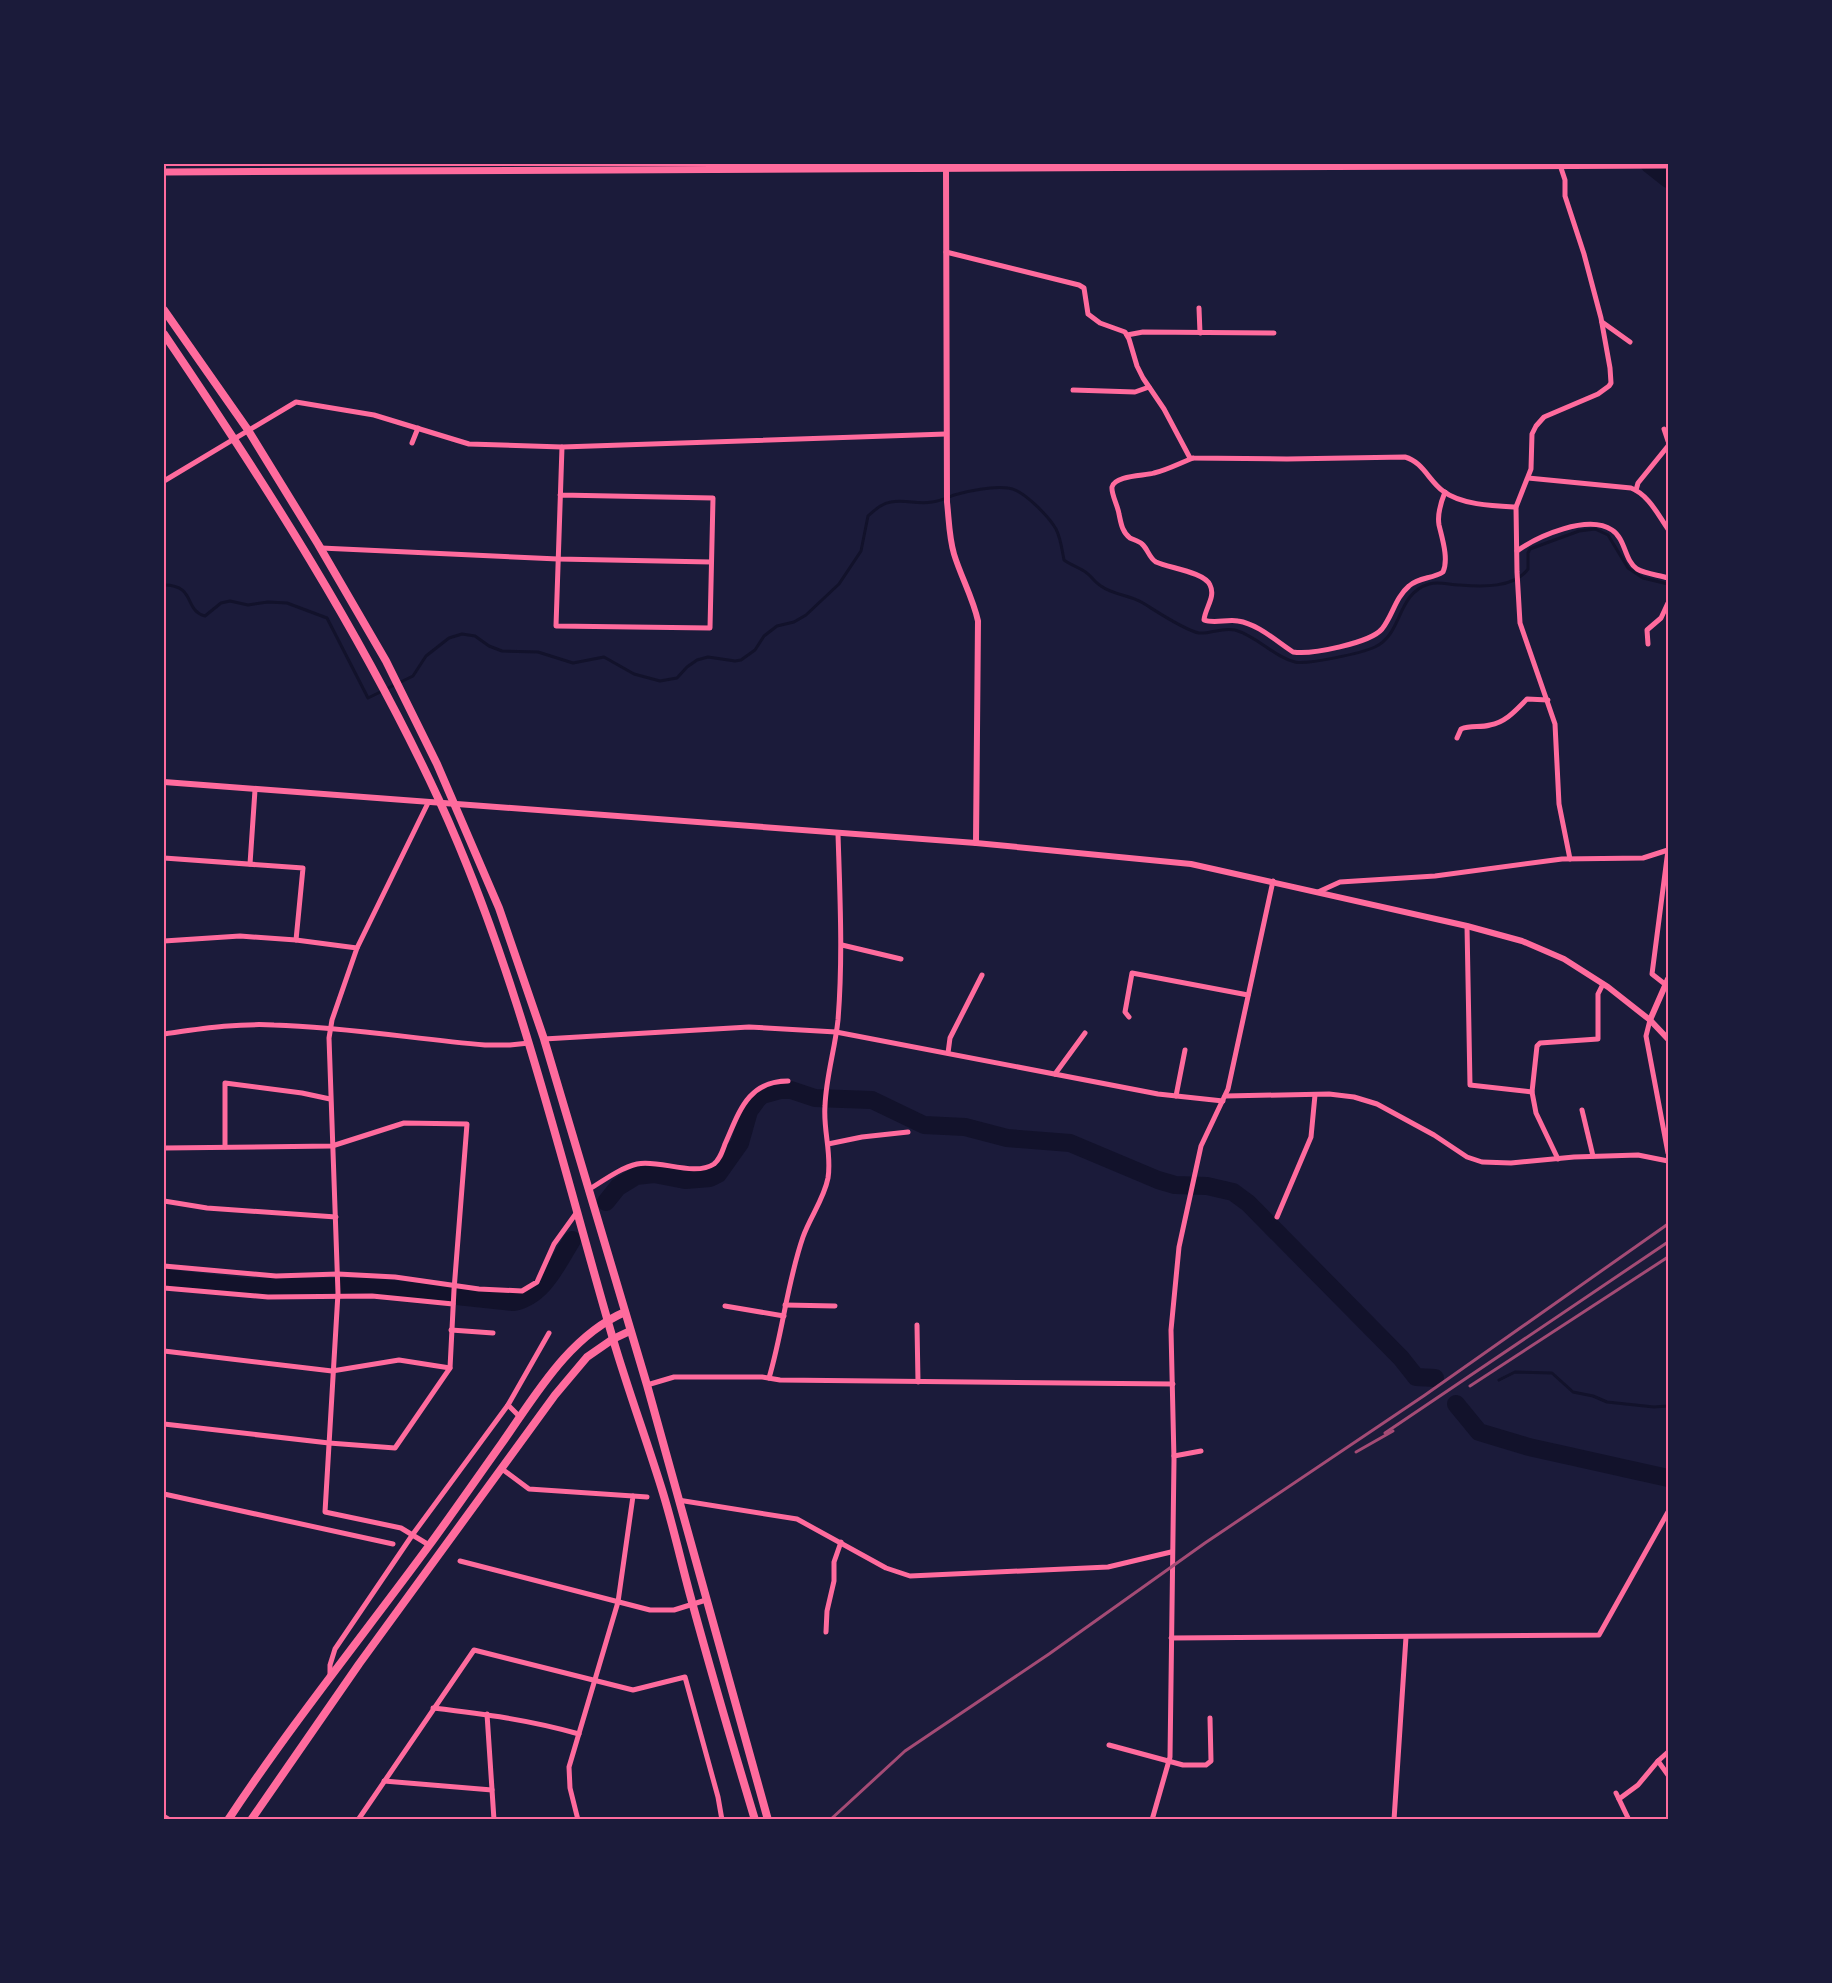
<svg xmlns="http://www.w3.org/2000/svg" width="1832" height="1983" font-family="'Source Sans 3',sans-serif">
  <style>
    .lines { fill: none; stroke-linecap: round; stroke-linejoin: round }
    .stream { stroke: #12122b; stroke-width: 3 }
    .river { stroke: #12122b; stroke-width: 18 }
    .minor { stroke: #ff6b9d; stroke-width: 5 }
    .tertiary { stroke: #ff6b9d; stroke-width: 6 }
    .secondary { stroke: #ff6b9d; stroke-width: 7 }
    .trunk { stroke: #ff6b9d; stroke-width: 8 }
    .rail { stroke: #a44b75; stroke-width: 3 }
    .neatline { fill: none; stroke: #ff6b9d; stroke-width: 2 }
  </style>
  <rect width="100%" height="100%" fill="#1b1b3a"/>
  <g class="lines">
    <g class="stream">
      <path d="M164,585C196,585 184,611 205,616L221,603L230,601L248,605L268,602L287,603L327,618L368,698L413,676L426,656L449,638L462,634L475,636L489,646L502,651L538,652L573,663L604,657L634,674L660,681L677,678L687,667L697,660L708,657L735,661L741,660L755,650L764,636L777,626L794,622L806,615L839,584L861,551L868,516C875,510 882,503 891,502C905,499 918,505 932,502C942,501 949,496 958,494C973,490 993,486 1008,488C1023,489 1049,517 1056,529C1061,539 1062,550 1064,560C1071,565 1078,567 1084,571C1091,575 1094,582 1101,586C1113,595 1130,595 1143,603C1156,611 1184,630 1199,633C1211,634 1222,627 1235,630C1257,636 1274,657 1295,662C1307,665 1362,653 1375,647C1403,634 1396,594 1429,584C1439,581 1450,585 1460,585C1482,587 1514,588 1528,569V553L1530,549L1579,531L1595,529L1608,535L1628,568L1643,578L1668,584"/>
      <polyline points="1499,1380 1515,1372 1552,1373 1573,1392 1593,1396 1607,1402 1654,1407 1668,1406"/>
    </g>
    <g class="river">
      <polyline points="1649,164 1668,179"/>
      <polyline points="606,1202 618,1187 636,1176 654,1174 685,1180 698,1179 710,1178 718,1174 740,1143 749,1111 757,1100 762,1095 780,1090 791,1090 815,1098 872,1100 924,1125 965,1127 1007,1138 1070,1143 1158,1180 1175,1185 1207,1186 1233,1192 1248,1203 1401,1358 1416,1377 1435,1378"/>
      <path d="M164,1278L246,1287H372L513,1302C543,1297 557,1264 572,1240"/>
      <polyline points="1456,1404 1479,1432 1529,1447 1668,1478"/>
    </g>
    <g class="minor">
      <polyline points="1560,165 1565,180 1565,196 1584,254 1601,318 1610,368 1611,383 1609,386 1598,394 1544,417 1536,426 1532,434 1531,469 1516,507 1517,572 1520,623 1555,724 1559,804 1570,859"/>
      <path d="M946,252L1079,285L1084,288L1088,314L1100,323L1125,332L1129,339L1137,366L1143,378L1164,409L1190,458L1287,459L1405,457C1423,462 1429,481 1443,491C1461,505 1494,506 1516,507"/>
      <polyline points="1199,308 1200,333"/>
      <polyline points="1602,322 1630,342"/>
      <polyline points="1127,335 1143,332 1274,333"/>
      <polyline points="1073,390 1135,392 1149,387"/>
      <polyline points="1664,429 1668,441"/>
      <polyline points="412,443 418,428"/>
      <path d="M1193,458C1180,463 1167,470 1154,473C1145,476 1115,475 1112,487C1111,494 1118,506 1119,514C1121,523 1122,532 1130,538C1134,540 1139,541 1142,544C1148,549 1149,558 1156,562C1169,568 1204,572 1210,585C1216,597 1205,608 1204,620C1214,624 1227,619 1238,621C1258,624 1276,641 1293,652C1311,655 1370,643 1382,629C1393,615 1395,598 1409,586C1419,577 1432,579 1443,572C1449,559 1442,538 1439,525C1437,514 1441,502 1445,492"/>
      <path d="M1528,478L1631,488C1649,495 1658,515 1668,529"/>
      <polyline points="164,481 296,402 374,415 469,444 562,447 946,434"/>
      <polyline points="1636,490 1638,483 1668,446"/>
      <polyline points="560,495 713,498 710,628 556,626 562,447"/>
      <polyline points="321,548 558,559 711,562"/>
      <path d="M1517,551C1538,536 1588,514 1612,530C1626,539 1624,560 1637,569C1646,574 1659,575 1668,578"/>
      <polyline points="1648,644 1647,630 1661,618 1668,603"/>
      <path d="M1457,738L1461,729C1471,725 1480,728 1490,725C1506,722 1516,710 1527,699L1548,700"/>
      <polyline points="164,858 303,868 296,940"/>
      <polyline points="250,864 255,790"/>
      <polyline points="1318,892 1340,882 1435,876 1562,859 1643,858 1668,850"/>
      <polyline points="1467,926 1470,1085 1532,1092"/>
      <polyline points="164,941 240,936 296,940 357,948 332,1020 329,1038 338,1293 325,1512 401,1528 429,1545"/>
      <polyline points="842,945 901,959"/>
      <polyline points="357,948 428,803"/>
      <polyline points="1666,985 1652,974 1668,850"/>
      <polyline points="1129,1017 1125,1012 1132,973 1248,995"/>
      <polyline points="1650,1020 1646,1036 1668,1153"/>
      <path d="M164,1034C200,1029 237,1023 274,1025C345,1027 415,1039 485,1045H510L529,1043"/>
      <polyline points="544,1039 749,1027 836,1032 1158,1094 1223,1101"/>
      <polyline points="948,1053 950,1038 982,975"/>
      <polyline points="1055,1074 1085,1033"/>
      <polyline points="1176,1096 1185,1050"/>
      <polyline points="1225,1096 1329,1094 1354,1097 1377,1104 1434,1135 1467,1157 1482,1162 1511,1163 1574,1157 1638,1155 1668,1161"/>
      <polyline points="1582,1110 1593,1156"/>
      <polyline points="828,1144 862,1137 908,1132"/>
      <polyline points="225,1147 225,1083 302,1093 330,1099"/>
      <polyline points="164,1148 332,1146 404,1123 467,1124 454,1290 450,1368 395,1448 329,1443 164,1424"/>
      <polyline points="1558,1159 1536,1113 1532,1092 1537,1046 1540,1043 1598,1039 1598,994 1603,984"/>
      <path d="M588,1190C603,1181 620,1168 637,1164C659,1159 694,1177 714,1164C720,1159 722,1152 725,1144C739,1113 747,1081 788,1081"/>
      <polyline points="164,1201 207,1208 336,1217"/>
      <polyline points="1277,1217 1311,1137 1315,1095"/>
      <polyline points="164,1266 276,1276 338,1274 395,1277 479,1289 522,1291 537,1282 554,1244 577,1212"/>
      <polyline points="164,1288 268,1297 372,1296 453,1304"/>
      <polyline points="785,1305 835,1306"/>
      <polyline points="725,1306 784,1316"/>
      <polyline points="917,1325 918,1382"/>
      <polyline points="451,1330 493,1333"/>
      <polyline points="164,1351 332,1371 399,1360 450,1368"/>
      <path d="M769,1378C783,1331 787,1283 803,1237C810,1217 824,1199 828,1178C832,1154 823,1130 825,1106C826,1077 835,1049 838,1020C843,958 840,897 838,834"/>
      <polyline points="647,1385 674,1377 762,1377 780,1380 1173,1384"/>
      <polyline points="508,1405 520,1417"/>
      <polyline points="1174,1456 1201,1451"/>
      <polyline points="502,1469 529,1489 633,1496 618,1602 569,1767 570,1788 578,1820"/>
      <polyline points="164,1494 393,1544"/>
      <polyline points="633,1496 647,1497"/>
      <polyline points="678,1500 797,1519 886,1568 910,1576 1108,1567 1171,1552"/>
      <polyline points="460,1561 650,1610 674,1610 706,1600"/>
      <polyline points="826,1632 827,1611 834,1581 834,1562 841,1542"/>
      <polyline points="1171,1638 1599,1635 1668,1512"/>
      <polyline points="330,1676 330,1665 335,1649 413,1534 508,1405 549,1333"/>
      <path d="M433,1708C484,1714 530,1720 579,1734"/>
      <polyline points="487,1714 494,1820"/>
      <polyline points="1109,1745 1183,1765 1206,1765 1211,1761 1210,1718"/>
      <polyline points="1658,1761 1668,1775"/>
      <polyline points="384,1781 492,1790"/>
      <polyline points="1616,1793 1629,1820"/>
      <polyline points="1619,1799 1638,1785 1658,1761 1668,1752"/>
      <polyline points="358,1820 474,1650 633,1690 685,1677 718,1797 722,1820"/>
      <polyline points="1152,1820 1170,1757 1174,1460 1171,1330 1179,1247 1201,1146 1228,1089 1273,881"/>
      <polyline points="1394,1820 1406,1637"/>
    </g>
    <g class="tertiary">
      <path d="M944,164L946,168L947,502C949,520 949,537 954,554C961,577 973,598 978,621L976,843"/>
      <polyline points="164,782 976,843 1191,864 1467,926 1522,941 1564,959 1608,987 1650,1020 1668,1039"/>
      <polyline points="1650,1020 1668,979"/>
      <polyline points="164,1817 169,1820"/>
    </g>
    <path class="secondary" d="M164,172C665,167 1167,170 1668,165"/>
    <g class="trunk">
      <polyline points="164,310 248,430 318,544 386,661 437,764 499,908 544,1039 647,1385 768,1820"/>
      <path d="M164,334C265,483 363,636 439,800C518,972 560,1158 613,1339C628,1390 647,1441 663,1493C674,1529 682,1566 692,1602C712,1675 733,1747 755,1820"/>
      <path d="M228,1820C290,1726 361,1638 428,1547C453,1513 477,1478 502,1443C535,1396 569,1336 625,1312"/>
      <polyline points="251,1820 359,1664 555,1395 587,1357 613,1339 630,1331"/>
    </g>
    <g class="rail">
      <polyline points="1470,1386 1668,1257"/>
      <polyline points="1385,1433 1668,1242"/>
      <polyline points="1356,1452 1393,1431"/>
      <polyline points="830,1820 905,1751 1049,1654 1205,1543 1425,1395 1668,1224"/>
    </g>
  </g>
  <rect width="1832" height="1983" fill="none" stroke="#1b1b3a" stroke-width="330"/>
  <rect x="165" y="165" width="1502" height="1653" class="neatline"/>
</svg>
